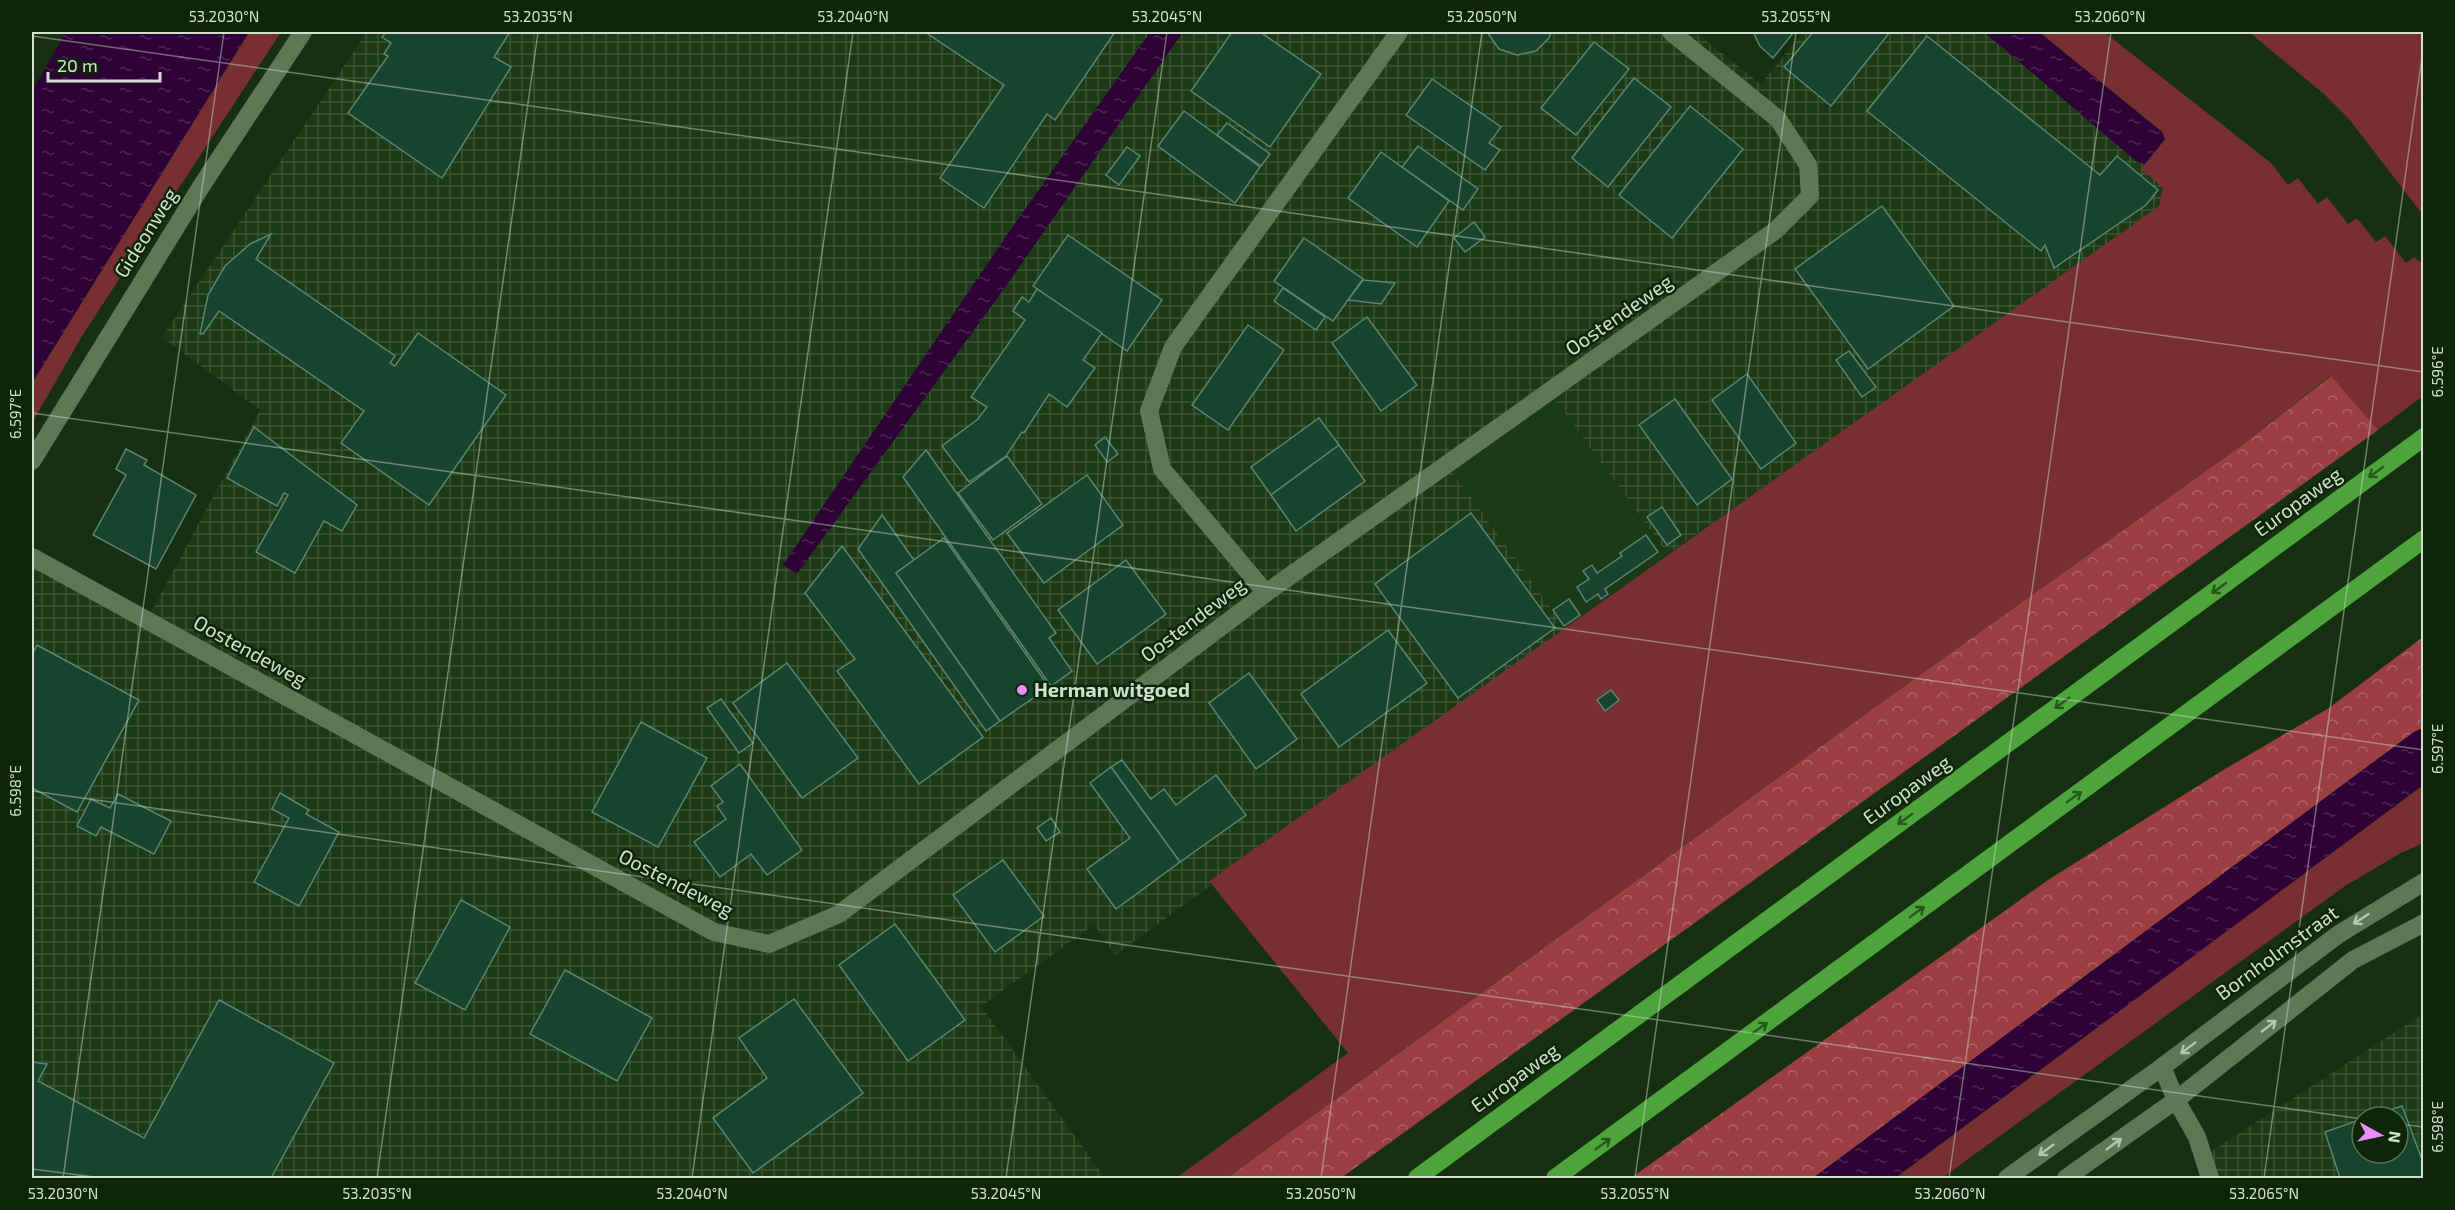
<svg xmlns="http://www.w3.org/2000/svg" width="2455" height="1210" font-family="'Exo 2',sans-serif">
  <style>
    .built { fill: #1c3a15 }
    .industrial { fill: url(#industrial-grid); fill-rule: evenodd }
    .green { fill: #772f31 }
    .forest { fill: url(#forest-crowns) }
    .water { fill: url(#water-ripples) }
    .building { fill: #17432f; stroke: #5a866f; stroke-width: 1.5 }
    .lines { fill: none; stroke-linecap: round; stroke-linejoin: round }
    .minor { stroke: #5c7857; stroke-width: 18 }
    .highway { stroke: #4da43b; stroke-width: 18 }
    .oneway { stroke: #27581c }
    .oneway2 { stroke: #b4c6b0 }
    .ticks { fill: none; stroke: #d1e0ce; stroke-width: 1.5; stroke-opacity: 0.45 }
    .poi-dot { fill: #ea8dfd; stroke: #0d2608; stroke-width: 2 }
    .labels { text-anchor: middle; stroke-width: 5; stroke-linejoin: round; paint-order: stroke }
    .street-label { font-size: 20px; fill: #d1e0ce; stroke: #0d2608 }
    .poi-label { font-size: 20px; font-weight: bold; fill: #d1e0ce; stroke: #0d2608; text-anchor: start }
    .neatline { fill: none; stroke: #d1e0ce; stroke-width: 2 }
    .ticks-label { font-size: 15px; text-anchor: middle; fill: #d1e0ce }
  </style>
  <defs>
    <pattern id="industrial-grid" width="8" height="8" patternUnits="userSpaceOnUse" patternTransform="scale(1.5)"><rect width="8" height="8" fill="#1c3a15"/><path d="M0 4h8M4 0v8" fill="none" stroke="#3c5636"/></pattern>
    <pattern id="forest-crowns" width="20" height="18" patternUnits="userSpaceOnUse" patternTransform="scale(1.5)"><rect width="20" height="18" fill="#9c3f43"/><path d="M2 6a3 3 0 1 1 6 0M12 15a3 3 0 1 1 6 0" fill="none" stroke="#ad6466"/></pattern>
    <pattern id="water-ripples" width="26" height="14" patternUnits="userSpaceOnUse" patternTransform="scale(1.5)"><rect width="26" height="14" fill="#2e0236"/><path d="M2 4q2-2 4 0t4 0M15 11q2-2 4 0t4 0" fill="none" stroke="#4b2752"/></pattern>
  </defs>
  <rect width="100%" height="100%" fill="#173012"/>
  <polygon class="built" points="1550,393 1668,554 1566,628 1449,467"/>
  <g class="industrial">
    <polygon points="367,32 1695,32 1761,84 1803,32 2001,32 2182,193 1668,554 1550,393 1449,467 1566,628 1115,955 1094,925 981,1006 1105,1178 32,1178 32,558 145,623 260,410 162,337"/>
    <path d="M2423,1014V1178H2216L2207,1154ZM2362,1117H2398V1153H2362Z"/>
  </g>
  <g class="green">
    <polygon points="249,32 281,32 82,336 32,423 32,383"/>
    <polygon points="2039,32 2104,32 2271,163 2288,185 2298,178 2318,204 2327,197 2348,224 2357,218 2376,242 2385,236 2406,263 2414,257 2423,264 2423,396 2378,430 2330,376 2241,446 1889,697 1227,1178 1176,1178 1348,1053 1209,881 2159,206 2163,188 2141,169 2165,139 2162,132"/>
    <polygon points="2249,32 2423,32 2423,215 2349,119 2324,94"/>
    <polygon points="2423,785 2423,843 2399,854 2345,886 1942,1178 1895,1178"/>
  </g>
  <g class="forest">
    <polygon points="2331,376 2378,430 1341,1178 1227,1178 1889,697 2241,446"/>
    <polygon points="2423,637 2423,728 2414,732 1813,1178 1631,1178 2048,880 2225,769 2329,708"/>
  </g>
  <g class="water">
    <polygon points="66,32 249,32 32,383 32,91"/>
    <polygon points="1150,32 1183,32 1006,286 797,574 783,565 1011,229"/>
    <polygon points="1984,32 2039,32 2162,132 2165,139 2145,164 2137,162"/>
    <polygon points="2423,728 2423,785 1895,1178 1813,1178 2414,732"/>
  </g>
  <g class="building">
    <polygon points="386,32 510,32 494,57 511,67 442,178 348,113 388,56 384,54 391,43 382,37"/>
    <polygon points="925,32 1115,32 1055,120 1047,114 984,208 940,178 1004,85"/>
    <polygon points="1232,32 1260,32 1321,74 1270,147 1191,91"/>
    <polygon points="1487,32 1551,32 1549,38 1536,51 1517,55 1499,49"/>
    <polygon points="1753,32 1794,32 1773,58 1760,46"/>
    <polygon points="1813,32 1890,32 1831,106 1784,67"/>
    <polygon points="1927,36 2100,175 2117,156 2158,190 2146,205 2054,268 2045,245 2041,251 1867,111"/>
    <polygon points="1594,42 1629,69 1576,135 1541,108"/>
    <polygon points="1634,78 1671,107 1608,187 1572,158"/>
    <polygon points="1432,79 1501,127 1489,143 1500,150 1485,170 1406,115"/>
    <polygon points="1690,106 1743,149 1672,238 1619,195"/>
    <polygon points="1184,111 1260,167 1235,203 1158,146"/>
    <polygon points="1227,123 1270,154 1261,166 1217,135"/>
    <polygon points="1418,146 1478,189 1463,210 1402,167"/>
    <polygon points="1127,147 1140,156 1119,185 1106,175"/>
    <polygon points="1381,152 1449,201 1417,247 1348,198"/>
    <polygon points="1882,206 1954,306 1868,369 1795,269"/>
    <polygon points="1474,222 1485,237 1465,252 1454,238"/>
    <polygon points="271,234 256,259 395,356 390,363 395,366 418,333 506,395 429,505 341,443 364,411 219,311 203,334 200,334 208,295 225,266 250,244"/>
    <polygon points="1068,235 1162,300 1127,351 1033,286"/>
    <polygon points="1304,238 1363,279 1333,321 1274,281"/>
    <polygon points="1363,280 1395,283 1381,304 1348,300"/>
    <polygon points="1283,288 1325,317 1316,330 1274,301"/>
    <polygon points="1037,289 1102,333 1083,360 1095,368 1067,407 1049,394 1024,433 1022,432 1006,456 969,482 942,446 978,419 987,407 971,397 1025,320 1013,311 1022,297 1029,302"/>
    <polygon points="1367,317 1417,385 1381,411 1332,343"/>
    <polygon points="1248,325 1284,350 1228,430 1192,405"/>
    <polygon points="1849,351 1876,387 1862,397 1836,360"/>
    <polygon points="1747,374 1796,443 1761,469 1712,400"/>
    <polygon points="1675,399 1732,479 1697,505 1639,425"/>
    <polygon points="1319,418 1339,445 1271,495 1251,467"/>
    <polygon points="254,427 357,505 342,531 324,521 295,573 256,552 288,495 284,493 277,506 227,478"/>
    <polygon points="1105,437 1118,454 1107,462 1095,445"/>
    <polygon points="1339,445 1365,481 1296,531 1271,495"/>
    <polygon points="126,449 147,460 144,465 196,495 156,569 93,535 126,475 116,469"/>
    <polygon points="926,450 1056,633 1049,638 1072,671 1051,686 903,477"/>
    <polygon points="1007,456 1042,504 993,540 958,493"/>
    <polygon points="1087,475 1123,525 1044,583 1007,533"/>
    <polygon points="1662,507 1681,535 1667,545 1647,517"/>
    <polygon points="1471,513 1555,628 1458,698 1375,584"/>
    <polygon points="882,515 914,560 896,573 1000,721 986,731 858,549"/>
    <polygon points="1646,535 1658,552 1605,589 1608,594 1601,599 1598,594 1586,602 1577,587 1589,579 1583,571 1592,565 1597,573 1622,556 1620,553"/>
    <polygon points="944,538 1049,687 1000,721 896,573"/>
    <polygon points="842,546 983,737 919,784 837,671 855,659 805,593"/>
    <polygon points="1126,560 1166,614 1097,664 1058,610"/>
    <polygon points="1569,599 1580,615 1564,626 1553,610"/>
    <polygon points="1388,630 1427,683 1339,747 1301,694"/>
    <polygon points="37,645 139,700 77,812 32,788 32,655"/>
    <polygon points="787,663 858,758 802,798 733,703"/>
    <polygon points="1249,673 1297,739 1256,769 1209,703"/>
    <polygon points="1611,690 1619,700 1605,711 1597,700"/>
    <polygon points="721,699 753,743 739,753 707,708"/>
    <polygon points="641,722 707,758 658,847 592,812"/>
    <polygon points="1122,760 1151,799 1164,789 1176,805 1216,775 1246,815 1180,862 1111,767"/>
    <polygon points="740,764 802,850 767,875 751,854 720,877 694,842 726,819 717,806 723,802 711,786"/>
    <polygon points="1111,767 1180,862 1116,909 1087,869 1130,838 1090,783"/>
    <polygon points="280,793 309,810 306,814 339,832 299,906 254,882 289,818 272,809"/>
    <polygon points="118,794 171,821 154,854 101,827 96,836 77,826 91,799 110,808"/>
    <polygon points="1051,818 1060,832 1046,841 1037,828"/>
    <polygon points="1003,860 1044,916 995,952 953,895"/>
    <polygon points="461,900 510,927 465,1010 415,983"/>
    <polygon points="895,924 965,1020 908,1061 839,965"/>
    <polygon points="565,970 652,1018 617,1081 530,1034"/>
    <polygon points="794,999 863,1093 753,1173 713,1118 767,1078 739,1038"/>
    <polygon points="219,1000 334,1063 271,1178 32,1178 32,1062 47,1064 38,1081 144,1138"/>
    <polygon points="2402,1106 2424,1165 2424,1178 2340,1178 2325,1132 2362,1119 2362,1153 2398,1153 2398,1117 2369,1117"/>
  </g>
  <g class="lines">
    <g class="minor">
      <polyline points="32,461 202,185 303,32"/>
      <polyline points="32,557 714,932 769,944 839,914 1266,593 1776,230 1810,196 1808,165 1778,119 1671,32"/>
      <polyline points="1266,593 1162,469 1149,411 1173,347 1399,32"/>
      <polyline points="2162,1067 2176,1100 2197,1137 2210,1178"/>
      <polyline points="2007,1178 2162,1067 2339,934 2424,882"/>
      <polyline points="2066,1178 2176,1100 2353,960 2424,923"/>
    </g>
    <g class="highway">
      <polyline points="1417,1178 2424,437"/>
      <polyline points="1555,1178 2424,539"/>
    </g>
  </g>
  <defs><path id="oneway-shaft" d="M-6 0H5M1.5-3L5.5 0L1.5 3" fill="none" stroke-width="1.6" stroke-linecap="round" stroke-linejoin="round" transform="scale(1.5)"/></defs>
  <g class="oneway">
    <use href="#oneway-shaft" transform="translate(2376 472) rotate(144)"/>
    <use href="#oneway-shaft" transform="translate(2219 588) rotate(144)"/>
    <use href="#oneway-shaft" transform="translate(2062 703) rotate(144)"/>
    <use href="#oneway-shaft" transform="translate(2074 797) rotate(-36)"/>
    <use href="#oneway-shaft" transform="translate(1905 819) rotate(144)"/>
    <use href="#oneway-shaft" transform="translate(1917 912) rotate(-36)"/>
    <use href="#oneway-shaft" transform="translate(1760 1028) rotate(-36)"/>
    <use href="#oneway-shaft" transform="translate(1603 1144) rotate(-36)"/>
  </g>
  <g class="oneway2">
    <use href="#oneway-shaft" transform="translate(2361 919) rotate(147)"/>
    <use href="#oneway-shaft" transform="translate(2269 1026) rotate(-38)"/>
    <use href="#oneway-shaft" transform="translate(2188 1048) rotate(143)"/>
    <use href="#oneway-shaft" transform="translate(2114 1144) rotate(-36)"/>
    <use href="#oneway-shaft" transform="translate(2046 1150) rotate(144)"/>
  </g>
  <path class="ticks" d="M32,36L2424,372M32,413L2424,750M32,791L2362,1119M2398,1124L2424,1127M32,1169L102,1178M63,1178L224,32M377,1178L538,32M692,1178L853,32M1006,1178L1167,32M1321,1178L1482,32M1635,1178L1796,32M1949,1178L2111,32M2264,1178L2424,43"/>
  <circle class="poi-dot" cx="1022" cy="690" r="6"/>
  <g class="labels">
    <g class="street-label">
      <text transform="translate(146 233) rotate(-58)" y="7">Gideonweg</text>
      <text transform="translate(1619 315) rotate(-35)" y="7">Oostendeweg</text>
      <text transform="translate(2298 502) rotate(-36)" y="7">Europaweg</text>
      <text transform="translate(1193 620) rotate(-37)" y="7">Oostendeweg</text>
      <text transform="translate(250 651) rotate(29)" y="7">Oostendeweg</text>
      <text transform="translate(1907 790) rotate(-36)" y="7">Europaweg</text>
      <text transform="translate(676 883) rotate(27)" y="7">Oostendeweg</text>
      <text transform="translate(2277 953) rotate(-36)" y="7">Bornholmstraat</text>
      <text transform="translate(1515 1078) rotate(-36)" y="7">Europaweg</text>
    </g>
    <g class="poi-label">
      <text x="1034" y="697">Herman witgoed</text>
    </g>
  </g>
  <rect width="2455" height="1210" fill="none" stroke="#0d2608" stroke-width="66"/>
  <g transform="translate(2380 1135) rotate(98)"><circle r="28" fill="#0d2608" stroke="#5b7057" stroke-width="1.5"/>
  <path d="M0-4.5L10 22L0 15L-10 22Z" fill="#ea8dfd"/>
  <text y="-9" font-size="16" font-weight="bold" text-anchor="middle" fill="#d1e0ce">N</text>
  </g>
  <path d="M48 72v9h112v-9" fill="none" stroke="#d1e0ce" stroke-width="3"/>
  <text x="57" y="72" font-size="18" fill="#d1e0ce" stroke="#0d2608" stroke-width="4.5" paint-order="stroke">20 m</text>
  <rect x="33" y="33" width="2389" height="1144" class="neatline"/>
  <g class="ticks-label">
    <text x="224" y="22">53.2030°N</text>
    <text x="538" y="22">53.2035°N</text>
    <text x="853" y="22">53.2040°N</text>
    <text x="1167" y="22">53.2045°N</text>
    <text x="1482" y="22">53.2050°N</text>
    <text x="1796" y="22">53.2055°N</text>
    <text x="2110" y="22">53.2060°N</text>
    <text transform="translate(2438 372) rotate(-90)" y="5">6.596°E</text>
    <text transform="translate(16 414) rotate(-90)" y="5">6.597°E</text>
    <text transform="translate(2438 749) rotate(-90)" y="5">6.597°E</text>
    <text transform="translate(16 791) rotate(-90)" y="5">6.598°E</text>
    <text transform="translate(2438 1127) rotate(-90)" y="5">6.598°E</text>
    <text x="63" y="1199">53.2030°N</text>
    <text x="377" y="1199">53.2035°N</text>
    <text x="692" y="1199">53.2040°N</text>
    <text x="1006" y="1199">53.2045°N</text>
    <text x="1321" y="1199">53.2050°N</text>
    <text x="1635" y="1199">53.2055°N</text>
    <text x="1950" y="1199">53.2060°N</text>
    <text x="2264" y="1199">53.2065°N</text>
  </g>
</svg>
